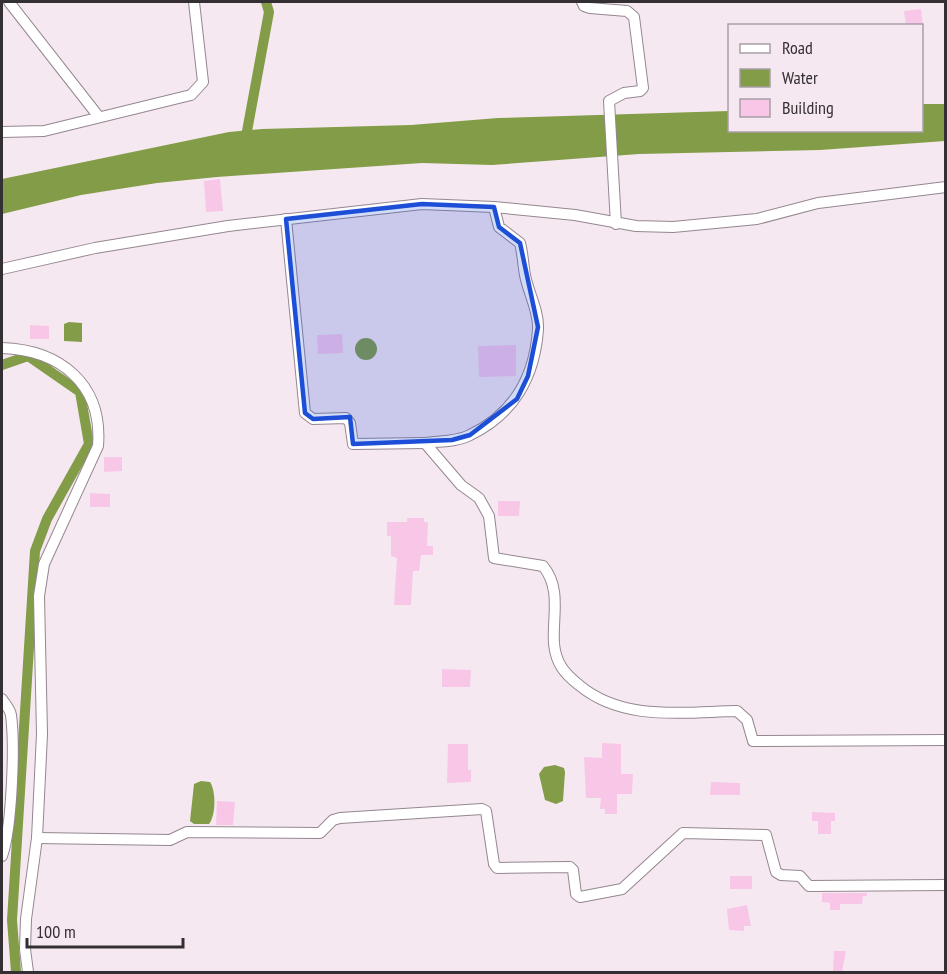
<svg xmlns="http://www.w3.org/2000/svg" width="947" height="974" font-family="'PT Sans Narrow',sans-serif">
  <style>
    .water { fill: #829c47 }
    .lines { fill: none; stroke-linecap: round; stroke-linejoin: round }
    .canal { stroke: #829c47; stroke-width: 10 }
    .building { fill: #f8c7e8 }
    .minor-casing { stroke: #948790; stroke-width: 12 }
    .minor { stroke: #fff; stroke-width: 10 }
    .marked { fill: #1d4ed8; fill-opacity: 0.2; stroke: #1d4ed8; stroke-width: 4.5; stroke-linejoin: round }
  </style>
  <rect width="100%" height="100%" fill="#f6e8f1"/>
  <g class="water">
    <polygon points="922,104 945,104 945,141 820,150 639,154 492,165 422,163 217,177 157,183 81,195 2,214 2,179 229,132 262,129 411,125 498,118 729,111 730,130 922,130"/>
    <polygon points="69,322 82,323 82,342 64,341 64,324"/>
    <circle cx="366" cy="349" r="11"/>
    <polygon points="555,765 564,768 565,772 563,801 556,804 545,800 539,774 544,767"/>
    <path d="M201,781L210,782C216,791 216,815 209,824H194L190,821L194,784Z"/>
  </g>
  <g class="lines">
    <g class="canal">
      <polyline points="245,142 269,12 266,2"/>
      <polyline points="2,365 28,356 80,392 89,444 47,519 35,551 12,920 16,972"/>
    </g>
  </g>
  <g class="building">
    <polygon points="921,9 923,26 906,26 904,11"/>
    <polygon points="220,179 223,211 206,212 204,181"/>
    <polygon points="30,325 49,326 49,339 30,339"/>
    <polygon points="342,334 343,353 318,354 317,335"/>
    <polygon points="516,345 516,376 479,377 478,346"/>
    <polygon points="104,457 122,457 122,471 104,472"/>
    <polygon points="90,493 110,494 110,507 90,507"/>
    <polygon points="498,501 520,501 519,516 498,516"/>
    <polygon points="407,518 424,518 424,522 428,522 427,546 433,546 433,555 421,555 419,571 413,571 411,605 394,605 397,558 391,556 391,536 387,536 387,522 407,522"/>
    <polygon points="442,669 471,670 470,687 442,687"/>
    <polygon points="602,743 621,744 621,774 633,774 632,794 617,794 617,814 605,814 605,809 600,809 601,798 586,798 584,757 602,758"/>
    <polygon points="448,744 468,744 468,770 471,770 471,782 447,783"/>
    <polygon points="711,782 740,783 740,795 710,795"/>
    <polygon points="217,801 235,802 233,825 216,825"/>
    <polygon points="812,812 835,813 835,821 831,821 831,834 818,834 818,821 812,821"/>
    <rect x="730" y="876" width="22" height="13"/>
    <polygon points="822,893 867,893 867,896 863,896 862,904 840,904 840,910 830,910 830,903 822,902"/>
    <polygon points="747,905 751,926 744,926 744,931 729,930 727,909"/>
    <polygon points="834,951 846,951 842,972 833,972"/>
  </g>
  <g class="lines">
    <g class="minor-casing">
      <g id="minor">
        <polyline points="9,2 99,117"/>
        <polyline points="582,2 584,6 590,8 627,11 634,17 643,88 640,91 624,93 609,101 616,224"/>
        <polyline points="2,132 44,131 191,95 203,82 194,2"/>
        <path d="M494,207L499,227L520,243C523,254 523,265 525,275C528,292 539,311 538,329C535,376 514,414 470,435C457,442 440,441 425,443L461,485L479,498L489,516L494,558L543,566C562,589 552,617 554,644C556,664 565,674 579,685C623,722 684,712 737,711L747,720L753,741L946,740"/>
        <polyline points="286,219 305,413 313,419 346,418 350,423 353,444 425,443"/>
        <polyline points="2,269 95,248 228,226 422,204 494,207 575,215 636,226 673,227 757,219 818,203 946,187"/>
        <path d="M2,348C60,350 103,384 98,446L44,564L39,596L42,734L37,838L26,919L25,949L28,972"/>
        <path d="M2,699C5,704 10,709 11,715C15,746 12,828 2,856"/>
        <polyline points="37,838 170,840 187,832 320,833 333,820 340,818 482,809 486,811 494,864 497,868 570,867 573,870 576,894 580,897 622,889 683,833 766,835 776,872 781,875 800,876 809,886 946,885"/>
      </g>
    </g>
    <use href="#minor" class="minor"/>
  </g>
  <path class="marked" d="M422,204L494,207L499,227L520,243L538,327L528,376L517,399L470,435L452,440L353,444L350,417L313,419L305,413L286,219Z"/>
  <rect width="947" height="974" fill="none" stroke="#342f33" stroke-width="6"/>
  <rect x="728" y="24" width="195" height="108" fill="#f6e8f1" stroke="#a89ea5" stroke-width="1.5"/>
  <rect x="740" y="44" width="30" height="9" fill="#ffffff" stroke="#a89ea5" stroke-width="1.5"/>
  <text x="782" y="54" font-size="18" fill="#342f33">Road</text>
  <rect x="740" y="69" width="30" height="18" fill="#829c47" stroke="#a89ea5" stroke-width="1.5"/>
  <text x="782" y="84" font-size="18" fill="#342f33">Water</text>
  <rect x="740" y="99" width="30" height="18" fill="#f8c7e8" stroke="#a89ea5" stroke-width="1.5"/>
  <text x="782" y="114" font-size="18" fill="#342f33">Building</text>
  <path d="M27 938v9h156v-9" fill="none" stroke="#342f33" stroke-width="3"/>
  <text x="36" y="938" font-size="18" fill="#342f33" stroke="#f6e8f1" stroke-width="4.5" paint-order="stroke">100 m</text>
</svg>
